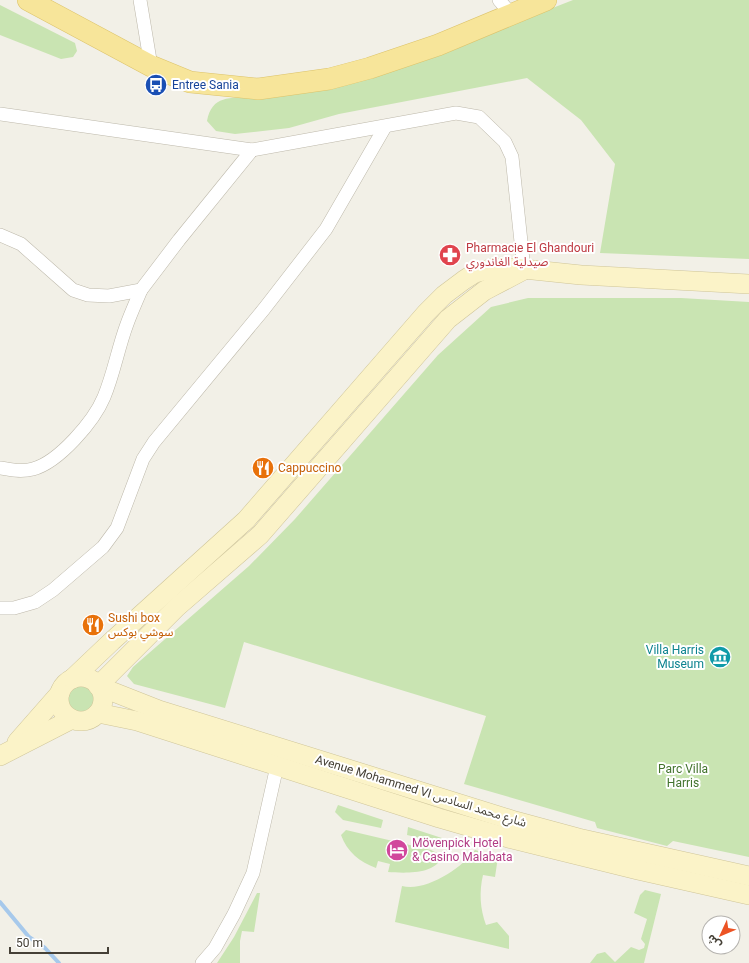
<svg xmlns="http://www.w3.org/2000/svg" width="749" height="963" font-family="Roboto,'Noto Sans Arabic',sans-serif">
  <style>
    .green { fill: #c9e4b2 }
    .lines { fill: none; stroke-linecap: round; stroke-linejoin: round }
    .stream { stroke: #a7c9eb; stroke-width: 4 }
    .street-casing { stroke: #bdb8aa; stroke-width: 14 }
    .secondary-casing { stroke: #cfc599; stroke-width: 20 }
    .primary-casing { stroke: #dcc36b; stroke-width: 22 }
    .street { stroke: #fff; stroke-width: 13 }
    .secondary { stroke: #fbf3c8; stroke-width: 19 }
    .primary { stroke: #f7e59a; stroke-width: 21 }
    .labels { text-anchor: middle; stroke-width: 4; stroke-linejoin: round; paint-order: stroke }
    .transit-label { font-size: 12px; fill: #164399; stroke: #fff; text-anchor: start }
    .health-label { font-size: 12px; fill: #be3a42; stroke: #fff; text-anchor: start }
    .food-label { font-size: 12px; fill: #c56008; stroke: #fff; text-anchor: start }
    .culture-label { font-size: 12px; fill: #0d838f; stroke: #fff; text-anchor: end }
    .park-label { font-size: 12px; fill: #42732d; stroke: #fff }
    .street-label { font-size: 12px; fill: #454036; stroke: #fff }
    .hotel-label { font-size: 12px; fill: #b23c85; stroke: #fff; text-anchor: start }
  </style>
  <rect width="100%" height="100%" fill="#f2f0e7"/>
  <g class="green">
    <path d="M573,0H749V259L600,253L615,164L581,120L527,78L339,114L289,128L235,134L216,131L207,121C212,95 230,98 252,97L441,52Z"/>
    <polygon points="0,5 75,43 77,51 73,57 61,59 0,35"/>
    <polygon points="528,298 681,298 749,302 749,857 673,841 667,846 597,828 595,822 464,784 486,716 244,642 225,708 134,684 127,676 133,667 249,566 295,519 438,355 491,307"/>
    <circle cx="81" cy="699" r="14"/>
    <polygon points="338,805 383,820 381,828 343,820 335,812"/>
    <polygon points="408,827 448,840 445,844 407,835"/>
    <path d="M346,830L431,850L437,853L441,858C434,875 403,873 388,872L390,864L378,861L376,868C360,862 347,852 341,835Z"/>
    <path d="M475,850L498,857L495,877L483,875C479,892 480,909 486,925L497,922L509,936V949L395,922L402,886C426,892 462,868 475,850Z"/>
    <polygon points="645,890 661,894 644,963 590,963 597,954 605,952 615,962 631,947 639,950 644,948 645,944 641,939 647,919 634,913 640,895"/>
    <polygon points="257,893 260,893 254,932 242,931 240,941 240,963 217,963 234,937"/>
  </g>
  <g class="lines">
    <polyline class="stream" points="0,902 29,937 45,948 59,963"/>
    <g class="street-casing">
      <g id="street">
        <polyline points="140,0 151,66"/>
        <polyline points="499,0 511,14"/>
        <polyline points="0,114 252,150 456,113 479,117 505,142 512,157 524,270"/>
        <polyline points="0,235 21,244 73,290 88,295 109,296 141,290 179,240 252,150"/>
        <path d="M0,468C11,470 22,472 33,469C59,462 94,421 104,397C114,373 118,348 127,324C131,313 136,302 141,290"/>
        <polyline points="0,608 14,608 35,602 53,590 103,547 117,528 143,459 154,442 264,309 326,229 385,127"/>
        <polyline points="202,963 215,948 234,914 253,873 277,766"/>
      </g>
    </g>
    <g class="secondary-casing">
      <g id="secondary">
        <polyline points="524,270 484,291 448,319 260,535 177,607 98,686 159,710 515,821 578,838 749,876"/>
        <circle cx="81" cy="699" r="22"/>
        <polyline points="72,679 112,641 246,520 426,313 444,295 464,280 475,273 494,268 514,268 581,275 749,284"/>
        <polyline points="98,713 137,721 439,818 508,838 638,870 749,895"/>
        <polyline points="17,742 60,693"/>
        <polyline points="0,756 72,719"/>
      </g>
    </g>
    <g class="primary-casing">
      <polyline id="primary" points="28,0 151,66 190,82 258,89 329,79 370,68 438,45 546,0"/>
    </g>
    <use href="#street" class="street"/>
    <use href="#secondary" class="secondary"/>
    <use href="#primary" class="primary"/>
  </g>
  <defs>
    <g id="bus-disc" transform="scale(1.15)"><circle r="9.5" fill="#1a4fb4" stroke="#fff"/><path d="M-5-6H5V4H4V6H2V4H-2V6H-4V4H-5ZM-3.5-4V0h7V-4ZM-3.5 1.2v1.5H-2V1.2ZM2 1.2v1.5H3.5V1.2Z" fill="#fff"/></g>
    <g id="pharmacy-disc" transform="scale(1.15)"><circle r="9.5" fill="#e0444e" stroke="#fff"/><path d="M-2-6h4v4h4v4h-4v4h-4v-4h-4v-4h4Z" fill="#fff"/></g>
    <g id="restaurant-disc" transform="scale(1.15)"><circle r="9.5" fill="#e8710a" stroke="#fff"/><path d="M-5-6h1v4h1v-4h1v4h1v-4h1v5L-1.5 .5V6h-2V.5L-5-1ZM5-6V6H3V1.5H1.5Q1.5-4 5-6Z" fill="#fff"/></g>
    <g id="museum-disc" transform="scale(1.15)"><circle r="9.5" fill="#0f9aa8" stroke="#fff"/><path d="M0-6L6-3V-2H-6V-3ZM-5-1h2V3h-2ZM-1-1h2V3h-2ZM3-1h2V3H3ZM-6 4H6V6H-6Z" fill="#fff"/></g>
    <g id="hotel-disc" transform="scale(1.15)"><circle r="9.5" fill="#d1479c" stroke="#fff"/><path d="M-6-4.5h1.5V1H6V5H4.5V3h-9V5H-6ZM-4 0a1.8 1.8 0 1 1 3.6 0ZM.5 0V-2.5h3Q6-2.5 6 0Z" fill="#fff"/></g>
  </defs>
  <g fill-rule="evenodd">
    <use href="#bus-disc" x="156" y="85"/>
    <use href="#pharmacy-disc" x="450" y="255"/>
    <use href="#restaurant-disc" x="263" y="468"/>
    <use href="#restaurant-disc" x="93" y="625"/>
    <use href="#museum-disc" x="720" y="657"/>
    <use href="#hotel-disc" x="397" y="850"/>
  </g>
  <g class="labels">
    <g class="transit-label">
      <text x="172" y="89">Entree Sania</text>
    </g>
    <g class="health-label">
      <text x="466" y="252">Pharmacie El Ghandouri<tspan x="466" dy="14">صيدلية الغاندوري</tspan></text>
    </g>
    <g class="food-label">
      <text x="278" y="472">Cappuccino</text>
      <text x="108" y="622">Sushi box<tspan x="108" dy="14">سوشي بوكس</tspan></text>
    </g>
    <g class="culture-label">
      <text x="704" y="654">Villa Harris<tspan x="704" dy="14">Museum</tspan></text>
    </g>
    <g class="park-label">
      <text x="683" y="773">Parc Villa<tspan x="683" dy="14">Harris</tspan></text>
    </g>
    <g class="street-label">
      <text transform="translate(421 791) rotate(17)" y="4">Avenue Mohammed VI شارع محمد السادس</text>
    </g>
    <g class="hotel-label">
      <text x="412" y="847">Mövenpick Hotel<tspan x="412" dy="14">&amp; Casino Malabata</tspan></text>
    </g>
  </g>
  <g transform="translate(721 935) rotate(226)"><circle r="19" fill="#ffffff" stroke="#b5b3af"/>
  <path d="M0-3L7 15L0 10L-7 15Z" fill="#ec5324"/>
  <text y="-6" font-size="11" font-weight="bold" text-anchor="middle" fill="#454036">ش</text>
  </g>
  <path d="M10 947v6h98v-6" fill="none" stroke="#454036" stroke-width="2"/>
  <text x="16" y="947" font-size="12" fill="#454036" stroke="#ffffff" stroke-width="3" paint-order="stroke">50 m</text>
</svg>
